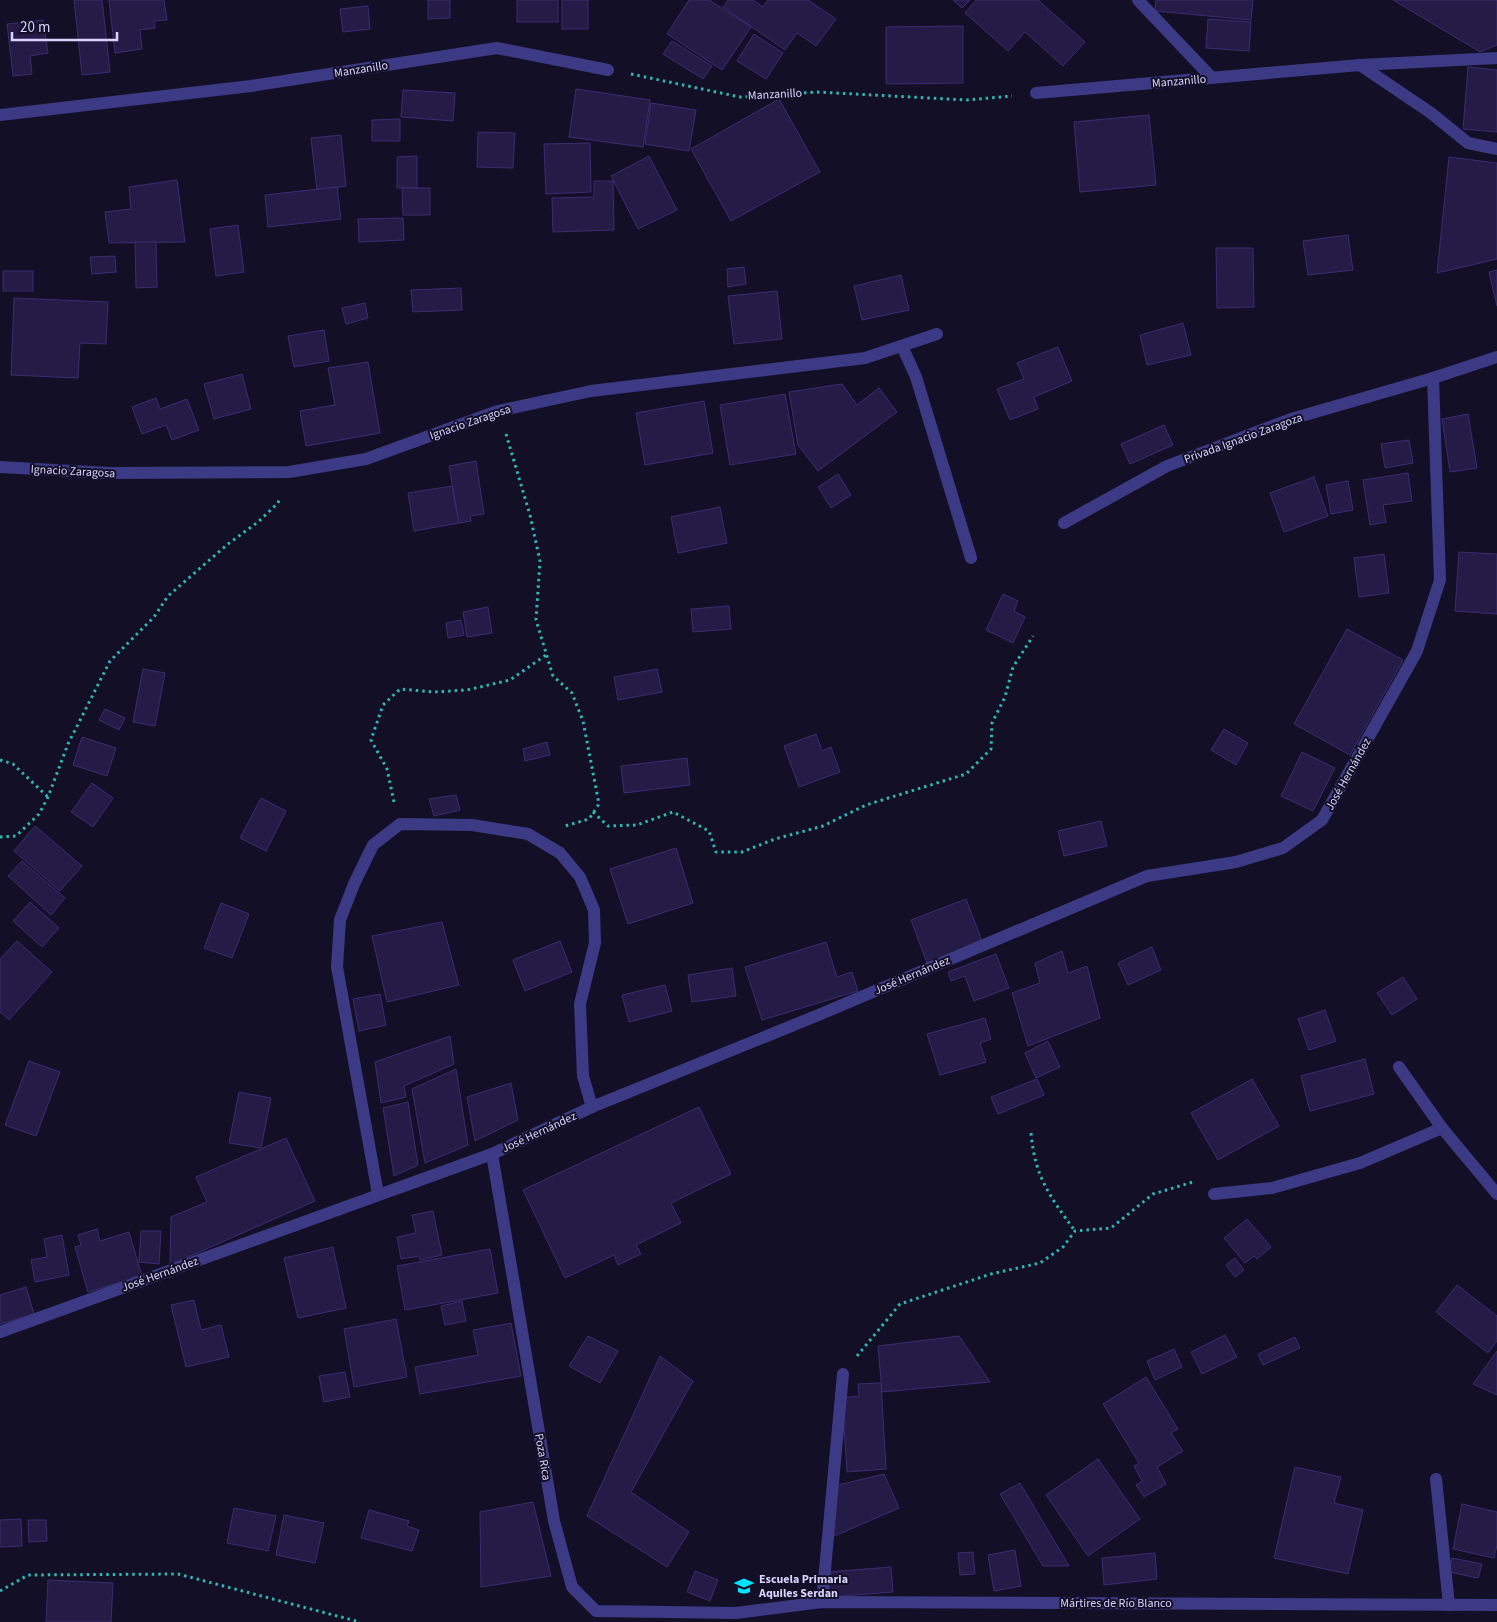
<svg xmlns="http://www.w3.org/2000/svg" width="1497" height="1622" font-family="'Source Sans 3',sans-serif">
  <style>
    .building { fill: #241b47; stroke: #3b2d73 }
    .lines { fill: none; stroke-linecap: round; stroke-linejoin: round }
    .path { stroke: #2fb8b0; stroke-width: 3; stroke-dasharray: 2.5 4; stroke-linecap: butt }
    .service { stroke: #3d3a85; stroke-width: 12 }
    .minor { stroke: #3d3a85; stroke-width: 12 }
    .labels { text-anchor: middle; stroke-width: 4; stroke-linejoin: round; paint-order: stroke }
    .street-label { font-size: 12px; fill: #d9d4ff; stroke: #130f26 }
    .poi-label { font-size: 12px; font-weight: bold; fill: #d9d4ff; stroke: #130f26; text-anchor: start }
  </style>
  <rect width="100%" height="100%" fill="#130f26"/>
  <g class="building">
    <polygon points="74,0 102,0 110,72 82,75"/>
    <polygon points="109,0 164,0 167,20 154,21 155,28 140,30 142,49 115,53"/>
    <polygon points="428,0 450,0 450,18 428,19"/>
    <rect x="517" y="0" width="41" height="22"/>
    <rect x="562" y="0" width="26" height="29"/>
    <polygon points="689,0 709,0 751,27 722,70 667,34"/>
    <polygon points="728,0 753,0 763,7 768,0 808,0 836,19 816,46 797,33 785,50 723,7"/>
    <polygon points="953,0 970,0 962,8"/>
    <polygon points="976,0 1038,0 1085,42 1063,66 1025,32 1008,51 965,13"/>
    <polygon points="1156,0 1253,0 1251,20 1155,11"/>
    <polygon points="1393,0 1497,0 1497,45 1480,52"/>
    <polygon points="368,6 370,29 343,32 340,9"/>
    <polygon points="1208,19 1251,22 1249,51 1206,48"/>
    <polygon points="43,20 48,53 30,56 32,74 13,76 7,24"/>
    <polygon points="963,26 963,83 886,84 886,27"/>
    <polygon points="754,34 783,53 766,79 737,61"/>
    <polygon points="672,41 712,66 703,79 663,54"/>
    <polygon points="1468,67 1497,70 1497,132 1463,129"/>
    <polygon points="576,89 650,100 643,147 569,137"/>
    <polygon points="403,90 455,93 453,121 401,117"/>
    <polygon points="779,99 820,172 731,221 691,149"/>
    <polygon points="651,103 696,110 689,151 645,144"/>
    <polygon points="1149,115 1156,185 1080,192 1074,122"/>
    <polygon points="400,119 400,141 372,141 372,120"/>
    <polygon points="478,132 515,133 513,168 477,167"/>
    <polygon points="341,135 346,186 317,190 311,138"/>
    <polygon points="590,143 591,192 546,194 544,144"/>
    <polygon points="417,156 417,188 397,188 397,157"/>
    <polygon points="649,156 677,210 638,229 611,176"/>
    <polygon points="1449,157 1497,163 1497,259 1437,273"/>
    <polygon points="177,180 185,242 109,243 105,212 131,209 129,187"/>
    <polygon points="594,181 613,181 614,230 553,232 552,198 594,197"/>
    <polygon points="337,187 341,219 268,227 265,195"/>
    <polygon points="402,188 430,188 430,215 403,215"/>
    <polygon points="403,218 404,240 359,242 358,219"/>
    <polygon points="238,225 244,272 216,276 210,229"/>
    <polygon points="1348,235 1353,270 1308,275 1303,241"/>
    <polygon points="135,242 156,242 157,287 136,288"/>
    <polygon points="1216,248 1253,248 1254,307 1217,308"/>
    <polygon points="115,256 116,272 92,274 90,257"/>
    <polygon points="744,267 746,284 728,287 727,269"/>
    <polygon points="1497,270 1497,306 1489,272"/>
    <rect x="3" y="271" width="30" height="20"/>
    <polygon points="901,275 909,310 862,320 854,286"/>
    <polygon points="461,288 462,310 413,312 411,290"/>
    <polygon points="777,291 782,339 734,344 728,296"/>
    <polygon points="14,298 108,302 106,344 80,343 78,378 11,375"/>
    <polygon points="365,303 368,318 346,324 342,308"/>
    <polygon points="1183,323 1191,355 1147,365 1140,335"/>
    <polygon points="324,330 329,361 294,367 288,336"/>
    <polygon points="1058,347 1072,381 1034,397 1038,409 1010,420 997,389 1024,379 1017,363"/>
    <polygon points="368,362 380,433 306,446 300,411 335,405 328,368"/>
    <polygon points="242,374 251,409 214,419 204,384"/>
    <polygon points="842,384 857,405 879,388 897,412 818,471 798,445 789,392"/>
    <polygon points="785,394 796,454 730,465 720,405"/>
    <polygon points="156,398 160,409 187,399 199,430 172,440 166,425 142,434 132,407"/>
    <polygon points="704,401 713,453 645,465 636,413"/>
    <polygon points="1468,414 1477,468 1450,472 1442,419"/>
    <polygon points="1164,425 1173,445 1130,464 1121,444"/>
    <polygon points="1409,440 1413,463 1385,468 1381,444"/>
    <polygon points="476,461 484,514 470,516 471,521 459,523 449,466"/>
    <polygon points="1408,473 1412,501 1383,505 1386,522 1370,525 1363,480"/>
    <polygon points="838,474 851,495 831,508 818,487"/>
    <polygon points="1314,477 1328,516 1284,532 1270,493"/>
    <polygon points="1348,481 1353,510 1331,514 1326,485"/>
    <polygon points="452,486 459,523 414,531 408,493"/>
    <polygon points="720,507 727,543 678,553 671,517"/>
    <polygon points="1459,552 1497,554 1497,614 1455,611"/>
    <polygon points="1384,554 1389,593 1359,597 1354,558"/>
    <polygon points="1003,594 1018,601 1014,611 1025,617 1013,643 986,630"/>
    <polygon points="729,606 731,629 693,632 691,609"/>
    <polygon points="488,607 492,633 467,637 463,612"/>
    <polygon points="461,620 464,635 448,638 446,623"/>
    <polygon points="1347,629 1403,660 1350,755 1294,724"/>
    <polygon points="143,669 165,673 155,726 133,722"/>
    <polygon points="657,669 662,692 618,700 614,677"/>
    <polygon points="105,709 125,718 119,730 99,720"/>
    <polygon points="1224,729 1248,743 1236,765 1211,750"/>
    <polygon points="816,734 822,751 831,747 840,772 799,787 784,746"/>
    <polygon points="82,737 116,748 107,776 73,765"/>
    <polygon points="547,742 550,755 525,761 523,749"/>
    <polygon points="1302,752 1335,768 1313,811 1281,796"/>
    <polygon points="687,758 690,785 624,793 621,766"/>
    <polygon points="92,783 113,798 93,827 71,812"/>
    <polygon points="456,795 460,810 434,816 429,799"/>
    <polygon points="261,798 286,811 266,851 240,838"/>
    <polygon points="1101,821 1107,846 1064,856 1058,831"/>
    <polygon points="35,826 82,866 60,891 14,851"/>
    <polygon points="676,848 693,903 628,924 610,869"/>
    <polygon points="22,861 65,898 51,915 8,876"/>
    <polygon points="966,899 982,941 927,963 911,920"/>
    <polygon points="30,902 59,928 42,947 13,921"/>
    <polygon points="221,903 249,914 232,958 204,948"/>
    <polygon points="442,922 459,985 387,1002 372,936"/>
    <polygon points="17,941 52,972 9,1020 0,1012 0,959"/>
    <polygon points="560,941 572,972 525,991 513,960"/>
    <polygon points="826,942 837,977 852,972 858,991 762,1020 745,967"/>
    <polygon points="1152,947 1161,970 1128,985 1118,963"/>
    <polygon points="1062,951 1068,973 1087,966 1100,1018 1028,1046 1012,993 1040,983 1035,963"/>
    <polygon points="996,954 1009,988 974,1001 965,976 951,981 948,972"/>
    <polygon points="732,968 736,996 692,1002 688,975"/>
    <polygon points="1403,977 1417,999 1392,1015 1377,993"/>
    <polygon points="665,985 672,1011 629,1022 622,995"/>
    <polygon points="380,994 386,1025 359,1031 353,999"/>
    <polygon points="1325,1010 1336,1041 1309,1050 1298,1019"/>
    <polygon points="985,1018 991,1039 980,1043 986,1062 940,1075 927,1034"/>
    <polygon points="450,1036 454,1064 404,1086 406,1097 381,1103 375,1062"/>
    <polygon points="1048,1041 1060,1067 1036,1078 1025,1053"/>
    <polygon points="1365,1059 1374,1094 1310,1111 1301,1076"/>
    <polygon points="29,1061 60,1072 36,1136 5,1125"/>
    <polygon points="456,1069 468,1145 425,1163 412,1089"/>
    <polygon points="1037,1079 1044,1095 998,1114 991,1097"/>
    <polygon points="1252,1079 1279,1126 1218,1160 1191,1113"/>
    <polygon points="511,1083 518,1120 475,1141 467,1097"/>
    <polygon points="239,1092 271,1098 261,1148 229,1143"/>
    <polygon points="408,1102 418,1165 394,1176 383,1108"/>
    <polygon points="699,1107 731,1174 671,1203 681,1223 636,1245 641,1254 618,1265 614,1255 565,1278 523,1190"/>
    <polygon points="286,1138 315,1201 170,1265 171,1217 207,1202 196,1177"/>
    <polygon points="433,1211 442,1255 420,1260 419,1256 401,1259 397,1237 416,1233 412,1215"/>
    <polygon points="1247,1219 1271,1247 1257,1259 1254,1256 1245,1263 1224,1238"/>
    <polygon points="97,1229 100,1241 129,1232 142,1276 88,1292 75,1247 81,1245 78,1235"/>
    <polygon points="141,1231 161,1231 159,1264 139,1262"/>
    <polygon points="62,1235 69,1275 35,1282 31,1260 47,1257 44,1239"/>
    <polygon points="333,1247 346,1308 298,1318 284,1258"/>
    <polygon points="490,1249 498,1293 405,1310 397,1266"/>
    <polygon points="1235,1258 1244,1270 1235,1277 1226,1265"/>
    <polygon points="1457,1285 1497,1316 1497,1341 1488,1353 1436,1312"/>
    <polygon points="26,1287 34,1314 0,1324 0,1295"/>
    <polygon points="194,1300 201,1330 221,1325 229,1357 186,1367 171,1305"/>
    <polygon points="462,1301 466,1321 445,1325 441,1306"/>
    <polygon points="396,1319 407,1377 354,1387 344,1329"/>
    <polygon points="511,1323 521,1376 420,1394 415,1367 478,1355 473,1330"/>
    <polygon points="1225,1335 1237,1357 1202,1374 1191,1352"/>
    <polygon points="588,1336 618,1351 600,1383 569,1366"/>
    <polygon points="959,1336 990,1382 882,1392 878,1346"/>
    <polygon points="1295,1337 1300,1348 1263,1365 1258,1354"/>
    <polygon points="1174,1349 1182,1367 1155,1380 1147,1361"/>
    <polygon points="1497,1351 1497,1395 1473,1384"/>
    <polygon points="660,1356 693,1381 631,1492 689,1532 667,1567 587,1516"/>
    <polygon points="345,1372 350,1397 324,1402 319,1376"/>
    <polygon points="1146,1377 1178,1429 1171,1433 1183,1451 1157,1467 1166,1484 1144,1497 1136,1485 1142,1481 1134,1466 1139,1463 1103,1404"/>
    <polygon points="881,1383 886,1469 847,1472 842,1398 859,1396 858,1384"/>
    <polygon points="1098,1459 1140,1519 1088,1556 1046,1495"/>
    <polygon points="1295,1467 1341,1477 1334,1503 1363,1510 1348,1574 1274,1558"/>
    <polygon points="884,1474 899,1508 832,1537 834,1486"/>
    <polygon points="1020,1483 1069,1566 1043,1566 1000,1494"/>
    <polygon points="533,1502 551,1576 481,1587 480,1512"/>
    <polygon points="1462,1504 1497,1512 1497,1545 1494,1558 1453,1549"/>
    <polygon points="234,1508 276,1516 268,1551 227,1543"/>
    <polygon points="369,1510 409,1521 407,1526 419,1530 412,1551 361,1538"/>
    <polygon points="284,1515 324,1523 315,1563 276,1555"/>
    <polygon points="21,1519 22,1546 0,1547 0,1520"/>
    <polygon points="28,1520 46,1520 47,1541 29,1542"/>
    <polygon points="1015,1550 1021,1586 994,1591 988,1555"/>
    <polygon points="973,1552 975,1574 960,1575 958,1553"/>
    <polygon points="1155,1553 1157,1579 1104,1585 1102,1558"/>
    <polygon points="1452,1558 1482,1564 1478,1578 1449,1572"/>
    <polygon points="891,1567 893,1592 829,1597 827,1572"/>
    <polygon points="695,1571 718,1580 710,1601 687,1592"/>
    <polygon points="48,1580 113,1583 111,1622 46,1622"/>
  </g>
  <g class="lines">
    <g class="path">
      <polyline points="631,74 740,97 817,92 967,100 1012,96"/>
      <polyline points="506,434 530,515 540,561 536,620 553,676 572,693 583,721 599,804 589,819 565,826"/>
      <polyline points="0,760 13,764 48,797"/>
      <polyline points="394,802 387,769 371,740 383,705 400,689 434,692 467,690 510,680 546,655"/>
      <polyline points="593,812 608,826 637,825 673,812 709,831 716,852 742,852 775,839 823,826 866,805 966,774 991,749 992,723 1005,697 1013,667 1033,636"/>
      <polyline points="0,837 16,836 39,814 48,797 68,744 110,661 154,617 168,596 228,544 258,522 278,503 280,497"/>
      <path d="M1031,1133C1035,1177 1049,1195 1075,1231"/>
      <polyline points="857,1356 900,1304 991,1274 1040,1263 1063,1247 1075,1231 1111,1228 1153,1194 1193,1182"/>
      <polyline points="0,1591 28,1575 178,1574 360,1622"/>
    </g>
    <g class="service">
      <polyline points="1360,65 1431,113 1468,143 1497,149"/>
      <polyline points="902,346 916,377 971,558"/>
    </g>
    <g class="minor">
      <polyline points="1138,0 1212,78"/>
      <polyline points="1036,93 1360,65 1497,58"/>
      <polyline points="0,115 251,86 497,48 608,70"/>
      <polyline points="0,467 109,473 289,472 366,459 498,411 591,391 865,358 937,334"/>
      <polyline points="1064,523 1167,466 1291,419 1433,378"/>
      <polyline points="1399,1067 1442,1128 1497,1194"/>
      <polyline points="492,1154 554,1521 572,1587 596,1611 736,1613 822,1602 1497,1605"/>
      <polyline points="378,1194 337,967 340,920 354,884 373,845 400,824 472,825 528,834 560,853 580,877 594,910 595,943 580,1004 583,1076 592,1107"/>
      <polyline points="1214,1194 1272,1188 1360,1163 1442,1128"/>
      <polyline points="0,1332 492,1154 592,1107 816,1016 1147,876 1236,862 1283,848 1322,820 1417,651 1440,580 1433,378 1497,357"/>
      <polyline points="1436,1479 1449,1605"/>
      <polyline points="822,1602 843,1374"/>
    </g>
  </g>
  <defs>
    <g id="school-bare" transform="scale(1.5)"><path d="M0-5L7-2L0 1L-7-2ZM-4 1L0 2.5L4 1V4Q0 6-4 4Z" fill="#00e5ff" stroke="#130f26" stroke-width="2.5" paint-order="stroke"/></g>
  </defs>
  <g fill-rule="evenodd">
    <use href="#school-bare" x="744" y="1586"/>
  </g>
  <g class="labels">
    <g class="street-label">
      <text transform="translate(361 69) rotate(-9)" y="4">Manzanillo</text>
      <text transform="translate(1179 81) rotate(-5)" y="4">Manzanillo</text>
      <text transform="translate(775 94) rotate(-3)" y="4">Manzanillo</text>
      <text transform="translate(470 422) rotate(-19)" y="4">Ignacio Zaragosa</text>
      <text transform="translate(1243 438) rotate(-20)" y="4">Privada Ignacio Zaragoza</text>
      <text transform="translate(73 471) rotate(3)" y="4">Ignacio Zaragosa</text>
      <text transform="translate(1348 774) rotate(-61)" y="4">José Hernández</text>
      <text transform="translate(912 975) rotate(-23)" y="4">José Hernández</text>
      <text transform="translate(539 1132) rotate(-25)" y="4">José Hernández</text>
      <text transform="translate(160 1274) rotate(-20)" y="4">José Hernández</text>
      <text transform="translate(543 1457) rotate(80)" y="4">Poza Rica</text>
      <text x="1116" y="1607">Mártires de Río Blanco</text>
    </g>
    <g class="poi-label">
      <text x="759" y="1583">Escuela Primaria<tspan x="759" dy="14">Aquiles Serdan</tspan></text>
    </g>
  </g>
  <path d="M12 32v8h105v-8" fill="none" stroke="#d9d4ff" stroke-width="2.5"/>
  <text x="20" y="32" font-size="15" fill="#d9d4ff" stroke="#130f26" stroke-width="4" paint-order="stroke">20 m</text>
</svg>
